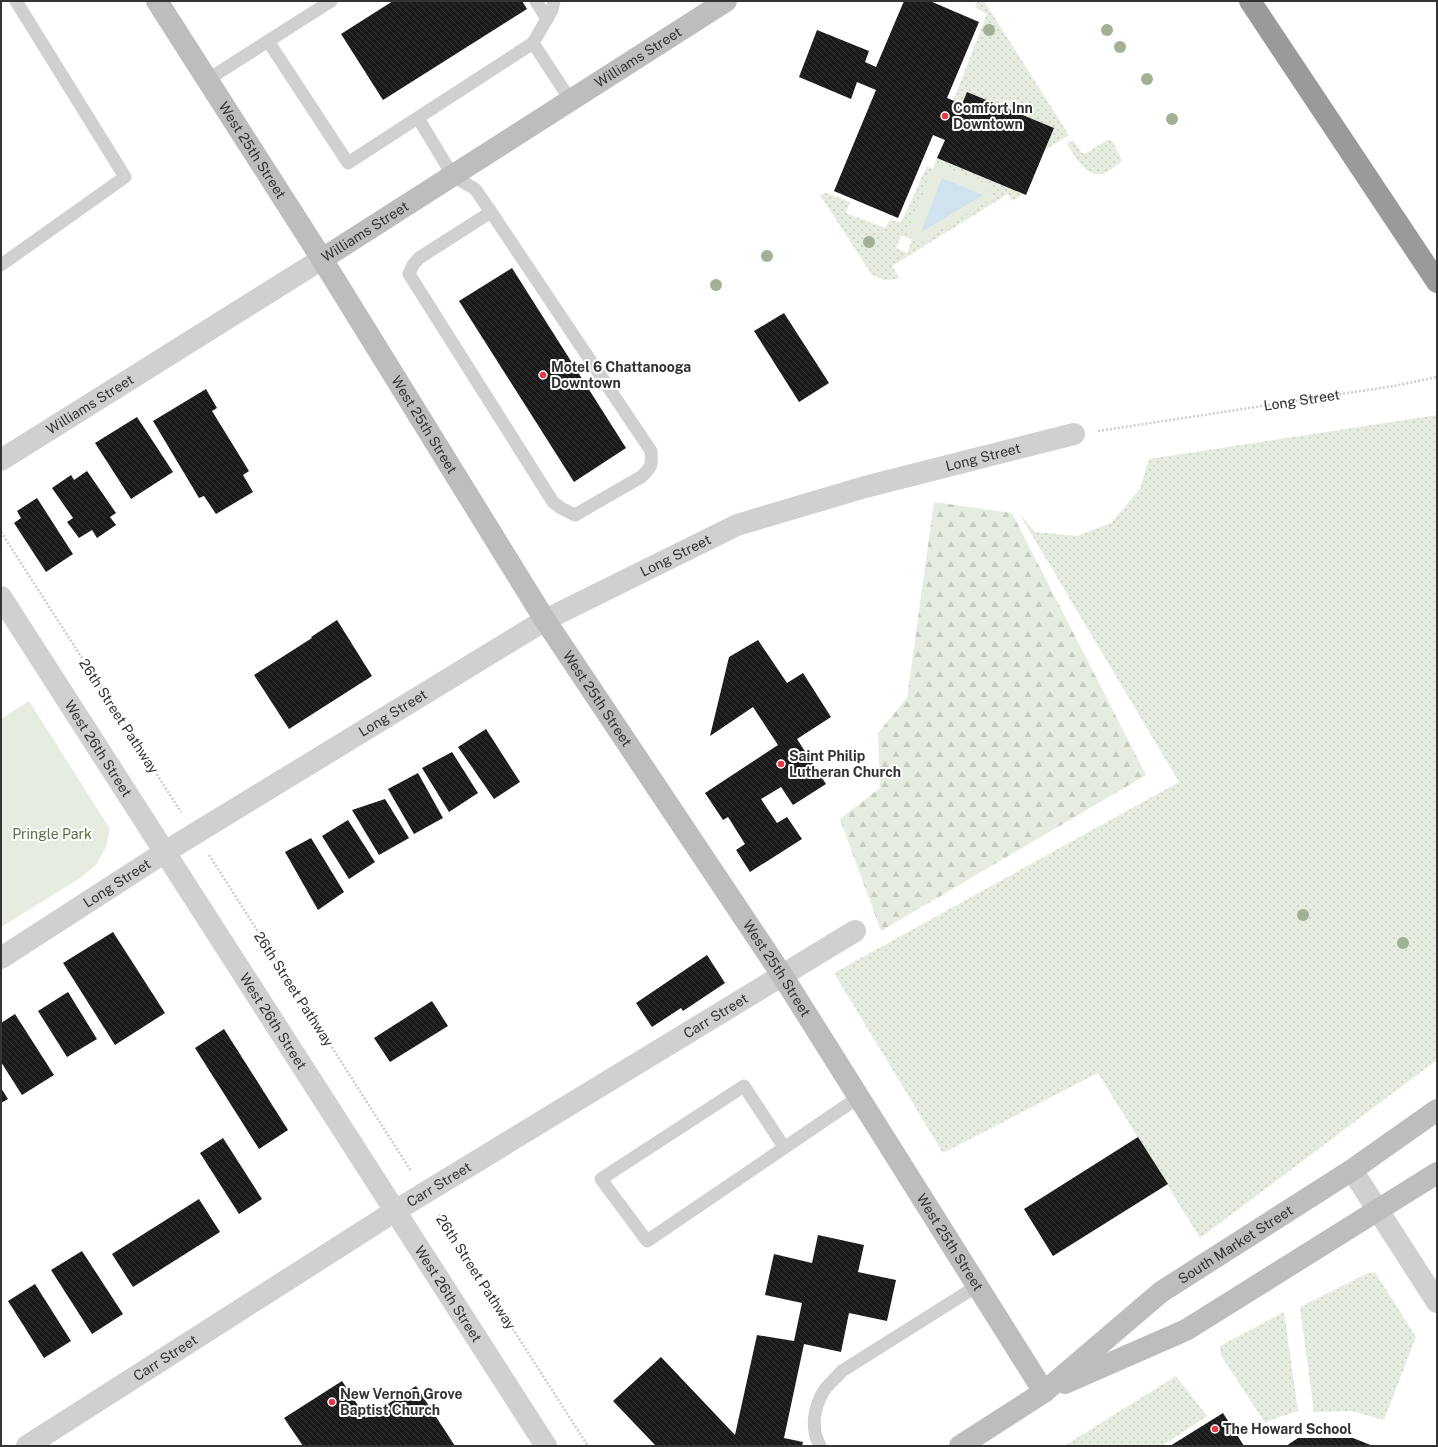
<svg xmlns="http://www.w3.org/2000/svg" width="1438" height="1447" font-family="'Public Sans',sans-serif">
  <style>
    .grass { fill: url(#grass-dots) }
    .forest { fill: url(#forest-firs) }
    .park { fill: #e6ecdf }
    .water { fill: #cfe2ee }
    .building { fill: url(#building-back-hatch) }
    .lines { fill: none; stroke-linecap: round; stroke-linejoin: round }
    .path { stroke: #cdcdcd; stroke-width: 2.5; stroke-dasharray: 2 2; stroke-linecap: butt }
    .lane { stroke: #d0d0d0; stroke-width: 13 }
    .street { stroke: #d0d0d0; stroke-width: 22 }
    .secondary { stroke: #bdbdbd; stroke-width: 22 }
    .highway { stroke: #9a9a9a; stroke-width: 22 }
    .tree { fill: #a2b095 }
    .poi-dot { fill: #e63946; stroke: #fff; stroke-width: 1.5 }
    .labels { text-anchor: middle; stroke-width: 4; stroke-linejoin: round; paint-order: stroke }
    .street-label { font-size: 14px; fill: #333; stroke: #fff }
    .poi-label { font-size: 14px; font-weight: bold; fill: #333; stroke: #fff; text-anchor: start }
    .park-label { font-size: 14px; fill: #56703f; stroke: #fff }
  </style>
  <defs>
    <pattern id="grass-dots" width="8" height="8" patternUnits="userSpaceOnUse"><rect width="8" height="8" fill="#e6ecdf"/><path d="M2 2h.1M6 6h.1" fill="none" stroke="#c6cbc0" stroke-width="1.8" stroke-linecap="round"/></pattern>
    <pattern id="forest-firs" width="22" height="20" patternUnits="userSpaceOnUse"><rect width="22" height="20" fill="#e6ecdf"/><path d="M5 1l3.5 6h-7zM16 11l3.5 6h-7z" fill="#c6cbc0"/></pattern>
    <pattern id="building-back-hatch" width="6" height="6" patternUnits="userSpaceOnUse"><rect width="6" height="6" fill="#1a1a1a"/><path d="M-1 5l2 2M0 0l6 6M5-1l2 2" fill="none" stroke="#333"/></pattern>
  </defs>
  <rect width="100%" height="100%" fill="#fff"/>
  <g class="grass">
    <polygon points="977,1 984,1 1069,135 1045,150 1054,128 967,92 962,104 953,101 987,14 975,7"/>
    <path d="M1073,140L1082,153H1087L1107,140L1112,141L1122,160L1120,163C1115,166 1108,173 1101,174C1086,177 1074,155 1067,144Z"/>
    <polygon points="937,158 1023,194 1012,201 1008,194 892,266 899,277 897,279 884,280 872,275 820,195 826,193 850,202 846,213 885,228 890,219 901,223 927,166 933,169 906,237 901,236 896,248 907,253 912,240 920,243 990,186 935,163"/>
    <polygon points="1437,415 1437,1060 1200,1238 1098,1073 943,1153 834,973 1179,782 1020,515 1035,532 1077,536 1111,523 1140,489 1149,459"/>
    <polygon points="1375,1272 1416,1337 1384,1420 1351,1411 1314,1412 1300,1307 1366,1274"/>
    <polygon points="1284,1312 1298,1411 1276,1418 1265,1423 1221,1355 1220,1346"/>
    <polygon points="1176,1376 1207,1416 1162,1446 1064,1446"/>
  </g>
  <polygon class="forest" points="934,502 1012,513 1146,775 881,931 840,819 880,788 878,733 907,698"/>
  <g class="park">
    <polygon points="935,163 990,186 992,198 920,243 906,237"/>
    <polygon points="29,701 110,829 106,847 96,865 80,878 1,927 1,719"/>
  </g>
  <polygon class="water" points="942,178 983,195 921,232"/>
  <g class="building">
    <polygon points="393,1 522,1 527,9 383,100 341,34"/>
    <polygon points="904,1 930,1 979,22 947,98 962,104 967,92 1054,128 1026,195 937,158 945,140 933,135 898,218 834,191 876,90 857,82 851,99 799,77 817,30 869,51 865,62 876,67"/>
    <polygon points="512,268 626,448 574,482 459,301"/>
    <polygon points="784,313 829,383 799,402 754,331"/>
    <polygon points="206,389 217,408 212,411 249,471 243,475 253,492 216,514 204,496 199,498 153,421"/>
    <polygon points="137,417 173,472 131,499 95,443"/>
    <polygon points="87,471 116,513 110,517 116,525 97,538 92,530 79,538 67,522 73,518 52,488 71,475 74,480"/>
    <polygon points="37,498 73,554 46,572 14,523 21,518 17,511"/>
    <polygon points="337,620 372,676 289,729 254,675 312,638 311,637"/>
    <polygon points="758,640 787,683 803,673 831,717 797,739 826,784 793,805 781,787 761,799 777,823 787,817 802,839 750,872 736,850 745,844 728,817 723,820 705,793 778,745 753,707 710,736 729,657"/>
    <polygon points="486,729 520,782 494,799 458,747"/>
    <polygon points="452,752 478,793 449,812 422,768"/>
    <polygon points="418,773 443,818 414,834 388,789"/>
    <polygon points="385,799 409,838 379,855 352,810"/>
    <polygon points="348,820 375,862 349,879 322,836"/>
    <polygon points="311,838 344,892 318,910 285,852"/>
    <polygon points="113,932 165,1013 115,1045 63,963"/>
    <polygon points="707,955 725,983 683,1011 681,1008 652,1027 636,1003"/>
    <polygon points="68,992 97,1039 67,1057 38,1011"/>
    <polygon points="432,1001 448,1026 390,1062 374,1038"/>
    <polygon points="15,1014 54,1075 22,1095 1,1062 1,1023"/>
    <polygon points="224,1029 288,1130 259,1149 195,1048"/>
    <polygon points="1,1088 8,1099 1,1103"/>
    <polygon points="1138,1137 1168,1184 1053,1256 1024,1209"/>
    <polygon points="223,1138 262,1199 239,1214 200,1153"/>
    <polygon points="199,1199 220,1232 133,1287 112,1254"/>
    <polygon points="818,1235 864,1245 858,1272 896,1280 887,1321 849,1313 841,1352 804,1344 784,1438 803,1442 802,1446 656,1446 613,1401 661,1357 735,1435 757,1335 794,1341 802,1303 765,1295 774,1254 812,1263"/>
    <polygon points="82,1251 123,1314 92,1334 51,1270"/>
    <polygon points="35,1284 71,1341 44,1358 8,1301"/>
    <polygon points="342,1381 366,1418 416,1386 455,1446 303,1446 284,1418"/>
    <polygon points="1223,1413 1244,1446 1170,1446"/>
    <polygon points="1298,1438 1353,1438 1373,1446 1286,1446"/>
  </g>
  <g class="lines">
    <g class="path">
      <path id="s1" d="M1098,431L1394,386L1437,377"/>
      <polyline points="1,532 181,812"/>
      <polyline points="209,855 411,1171"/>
      <polyline points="439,1214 588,1446"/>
    </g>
    <g class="lane">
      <polyline points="536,1 547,19"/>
      <polyline points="554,1 552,10 533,43 571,101"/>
      <polyline points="268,41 348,163 533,43"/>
      <polyline points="207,80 331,1"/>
      <path d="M418,118L453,176L475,189L491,212L651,451C652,465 652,467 641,477L575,515L561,508L553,502L409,274L413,265L419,258L491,212"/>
      <polyline points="1,265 125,177 16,1"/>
      <polyline points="784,1147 744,1086 601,1179 647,1241 859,1097"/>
      <path d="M820,1446C810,1428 814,1406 825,1389C830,1383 837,1377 842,1371L977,1286"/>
    </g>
    <g class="street">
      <path id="s2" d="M1,460L322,259"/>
      <path id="s3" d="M1,597L546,1446"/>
      <path id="s4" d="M1,958L165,852L545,620L737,525L865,487L1074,434"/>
      <polyline points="1352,1170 1437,1302"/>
      <path id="s5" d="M27,1446L395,1211L855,931"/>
    </g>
    <g class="secondary">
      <path id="s6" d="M157,1L322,259L545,620L782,975L1044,1392"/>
      <path id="s7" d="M322,259L726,1"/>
      <polyline points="1065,1383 1186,1330 1437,1173"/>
      <path id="s8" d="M960,1446L1044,1392L1161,1292L1352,1170L1437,1110"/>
    </g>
    <polyline class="highway" points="1250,1 1437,282"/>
  </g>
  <g class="tree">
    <circle cx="989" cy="30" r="6"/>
    <circle cx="1107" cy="30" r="6"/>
    <circle cx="1120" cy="47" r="6"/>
    <circle cx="1147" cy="79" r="6"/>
    <circle cx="1172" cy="119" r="6"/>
    <circle cx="869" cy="242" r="6"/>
    <circle cx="767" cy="256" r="6"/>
    <circle cx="716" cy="285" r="6"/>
    <circle cx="1303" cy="915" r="6"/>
    <circle cx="1403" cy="943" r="6"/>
  </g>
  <g class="poi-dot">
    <circle cx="945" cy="116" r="4"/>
    <circle cx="543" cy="375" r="4"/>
    <circle cx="781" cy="764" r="4"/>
    <circle cx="332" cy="1402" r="4"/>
    <circle cx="1215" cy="1429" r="4"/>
  </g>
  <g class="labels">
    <g class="street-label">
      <text dy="5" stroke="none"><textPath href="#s7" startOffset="375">Williams Street</textPath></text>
      <text dy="5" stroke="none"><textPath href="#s6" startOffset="177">West 25th Street</textPath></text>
      <text dy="5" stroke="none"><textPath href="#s7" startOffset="51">Williams Street</textPath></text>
      <text dy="5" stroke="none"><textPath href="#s1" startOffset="206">Long Street</textPath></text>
      <text dy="5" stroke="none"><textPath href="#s2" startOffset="105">Williams Street</textPath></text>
      <text dy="5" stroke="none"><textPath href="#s6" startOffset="501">West 25th Street</textPath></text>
      <text dy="5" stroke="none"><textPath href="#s4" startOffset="1110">Long Street</textPath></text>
      <text dy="5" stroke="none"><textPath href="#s4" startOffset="786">Long Street</textPath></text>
      <text dy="5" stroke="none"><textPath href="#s6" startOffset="825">West 25th Street</textPath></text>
      <text dy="5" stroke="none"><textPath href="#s4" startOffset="462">Long Street</textPath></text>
      <text transform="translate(119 716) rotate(57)" y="5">26th Street Pathway</text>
      <text dy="5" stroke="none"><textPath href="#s3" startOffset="180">West 26th Street</textPath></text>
      <text dy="5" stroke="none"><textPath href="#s4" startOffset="138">Long Street</textPath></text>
      <text dy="5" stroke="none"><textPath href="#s6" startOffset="1149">West 25th Street</textPath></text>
      <text transform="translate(294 989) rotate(57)" y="5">26th Street Pathway</text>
      <text dy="5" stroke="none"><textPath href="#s5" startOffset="812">Carr Street</textPath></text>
      <text dy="5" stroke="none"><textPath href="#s3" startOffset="504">West 26th Street</textPath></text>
      <text dy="5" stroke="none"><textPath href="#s5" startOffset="488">Carr Street</textPath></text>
      <text dy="5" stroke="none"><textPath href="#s6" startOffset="1473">West 25th Street</textPath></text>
      <text dy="5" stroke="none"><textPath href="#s8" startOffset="342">South Market Street</textPath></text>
      <text transform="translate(476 1272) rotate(57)" y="5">26th Street Pathway</text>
      <text dy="5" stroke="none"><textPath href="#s3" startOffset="828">West 26th Street</textPath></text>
      <text dy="5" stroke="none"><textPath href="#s5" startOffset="164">Carr Street</textPath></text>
    </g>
    <g class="poi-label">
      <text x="953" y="113">Comfort Inn<tspan x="953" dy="16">Downtown</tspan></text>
      <text x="551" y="372">Motel 6 Chattanooga<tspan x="551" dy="16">Downtown</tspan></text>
      <text x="789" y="761">Saint Philip<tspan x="789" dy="16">Lutheran Church</tspan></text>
      <text x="340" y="1399">New Vernon Grove<tspan x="340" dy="16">Baptist Church</tspan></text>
      <text x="1223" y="1434">The Howard School</text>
    </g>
    <g class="park-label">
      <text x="52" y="839">Pringle Park</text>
    </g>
  </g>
  <rect width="1438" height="1447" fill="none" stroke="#333333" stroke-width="4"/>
</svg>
